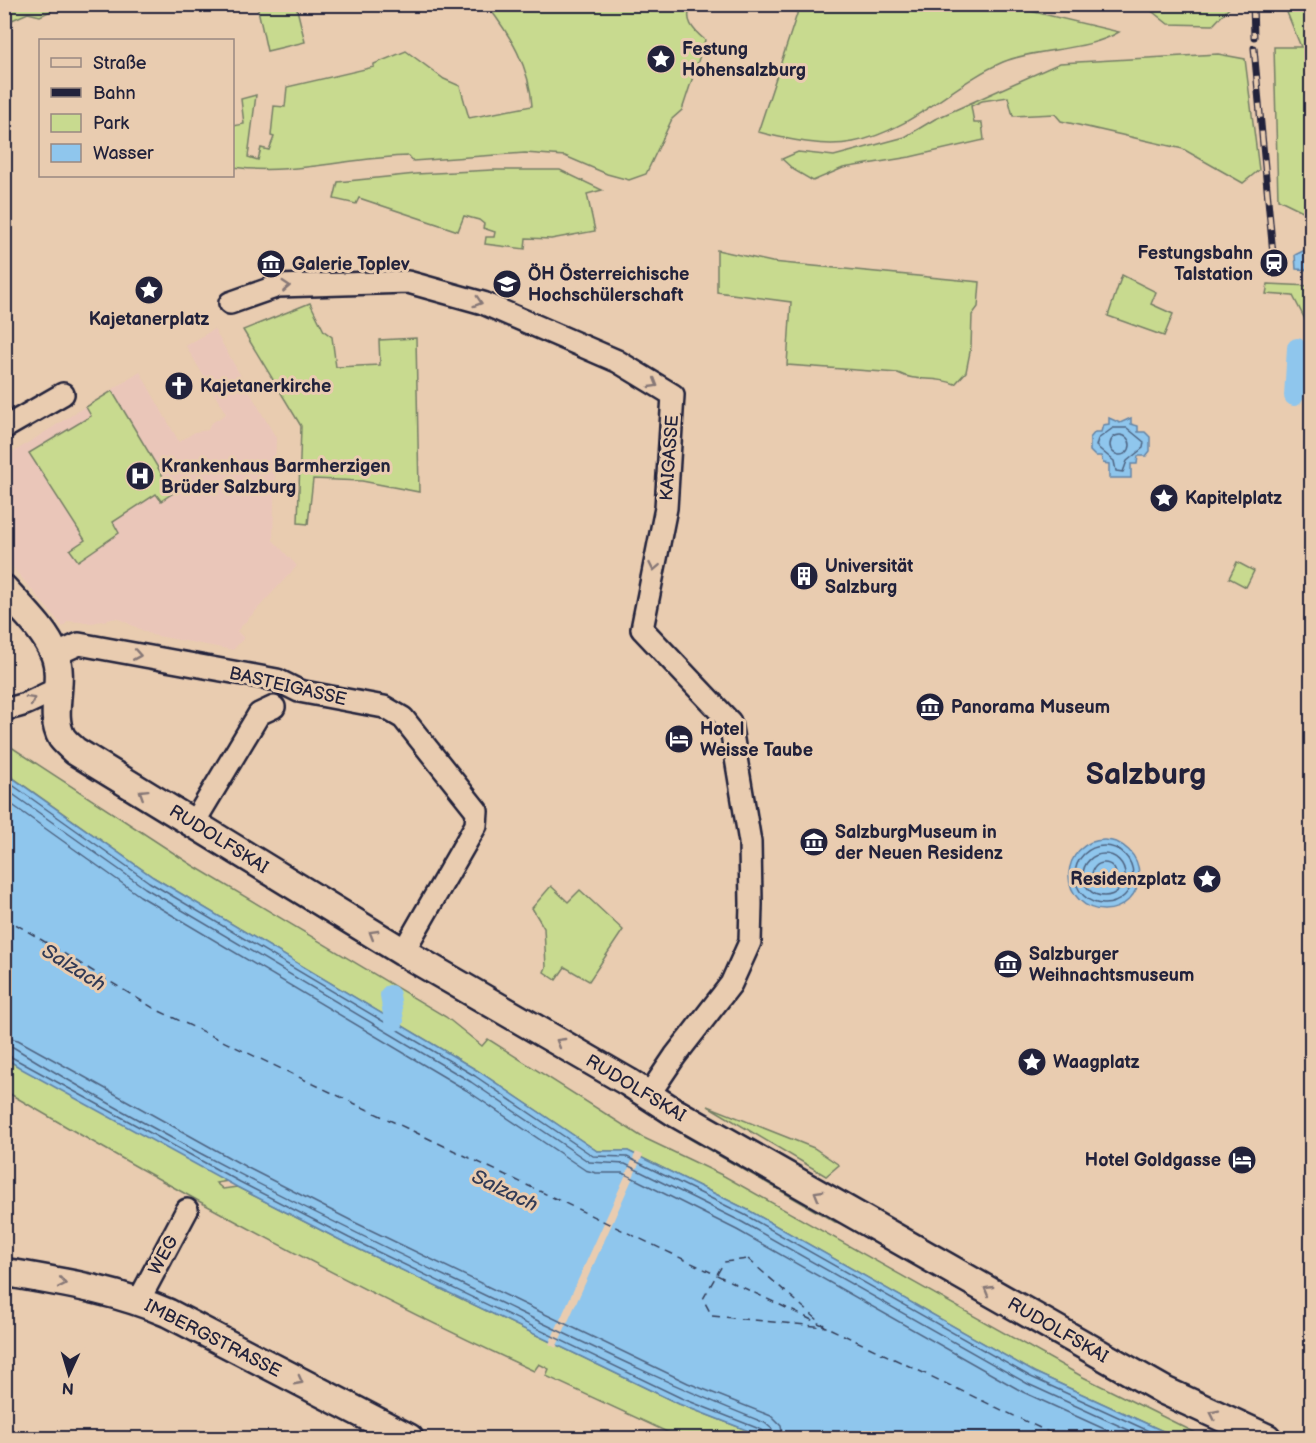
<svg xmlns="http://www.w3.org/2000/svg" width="1316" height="1443" font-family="'Balsamiq Sans',sans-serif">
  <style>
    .built { fill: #eac6b9 }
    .green { fill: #c8da8f; stroke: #757e65; stroke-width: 1.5 }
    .water { fill: #8fc6ed; stroke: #6384a6; stroke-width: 1.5 }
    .pier { fill: #e9ccb0 }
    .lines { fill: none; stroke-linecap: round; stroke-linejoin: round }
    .shore { stroke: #4e6482; stroke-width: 1.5 }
    .canal { stroke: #8fc6ed; stroke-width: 20 }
    .ferry { stroke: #323b56; stroke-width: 1.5; stroke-dasharray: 8 6; stroke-linecap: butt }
    .minor-casing { stroke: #22223b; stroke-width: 26 }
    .major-casing { stroke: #22223b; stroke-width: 32 }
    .minor { stroke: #e9ccb0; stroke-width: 21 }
    .major { stroke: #e9ccb0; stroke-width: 27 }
    .rail-casing { stroke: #22223b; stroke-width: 7 }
    .rail { stroke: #e9ccb0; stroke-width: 4.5; stroke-dasharray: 14; stroke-linecap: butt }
    .oneway { stroke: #867776 }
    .labels { text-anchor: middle; stroke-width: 6; stroke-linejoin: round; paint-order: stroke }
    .poi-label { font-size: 18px; font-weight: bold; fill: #22223b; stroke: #e9ccb0; text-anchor: start }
    .street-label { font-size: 18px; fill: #22223b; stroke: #e9ccb0 }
    .water-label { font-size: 20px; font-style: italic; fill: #323b56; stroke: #e9ccb0 }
    .town-label { font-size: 30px; font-weight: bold; fill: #22223b; stroke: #e9ccb0 }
  </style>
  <rect width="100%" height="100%" fill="#e9ccb0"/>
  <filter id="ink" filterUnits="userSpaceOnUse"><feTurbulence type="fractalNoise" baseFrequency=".0167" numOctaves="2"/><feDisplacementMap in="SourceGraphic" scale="12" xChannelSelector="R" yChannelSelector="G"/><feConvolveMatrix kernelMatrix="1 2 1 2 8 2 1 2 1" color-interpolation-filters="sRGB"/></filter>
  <g filter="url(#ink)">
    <polygon class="built" points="214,329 276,438 273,540 297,566 237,631 244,638 233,650 152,635 117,618 92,623 68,621 63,627 5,558 4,458 140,372 179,442 195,432 208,430 210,424 226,414 186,346"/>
    <g class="green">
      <polygon points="5,4 64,4 64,5 40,16 28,13 5,23"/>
      <polygon points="257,5 296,5 305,42 267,51"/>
      <path d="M487,5H693C682,19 694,31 705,40L682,110L672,119L646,174L629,180L607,174L565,156L525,153L413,161L409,156C350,157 291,176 233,167V126L244,124L241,99L256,95L248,157L258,160L261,148L269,150L274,137L271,136L274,106L285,107L287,87L374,67V64L406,51L444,79L460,86L469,118L532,106C530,67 510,35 487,5Z"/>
      <path d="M800,5H1005L1119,32C1085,52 1040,47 1003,62C952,84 910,132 853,142C822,148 788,139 758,132Z"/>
      <polygon points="1091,5 1231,4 1232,5 1213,25 1168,24 1144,5"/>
      <polygon points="1284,5 1298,5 1311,15 1311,215 1278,199 1274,47 1301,47"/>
      <polygon points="1218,54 1245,59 1259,170 1243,183 1183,149 1061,121 1055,114 1013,116 1008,97 982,101 971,106 974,123 982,123 984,140 910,157 843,168 813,181 794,170 782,159 798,152 834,156 905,137 935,119 1060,63"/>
      <polygon points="492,170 560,170 602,190 587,194 595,231 551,239 526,238 525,249 485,244 486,237 494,237 495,232 483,228 484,224 479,220 464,216 458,231 359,198 356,204 334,199 338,182 416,174"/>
      <path d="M717,250L772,262L980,282L978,307L972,315L971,347L966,372L955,384C934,375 917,383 898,373L787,365L791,302L717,292Z"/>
      <polygon points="1122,275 1156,292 1151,304 1173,314 1164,336 1108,316"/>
      <polygon points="1268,284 1311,286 1311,331 1293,296 1266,294"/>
      <polygon points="310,303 324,331 332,337 336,367 380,365 379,340 416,338 419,492 362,481 313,479 308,524 298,523 301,426 243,330"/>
      <polygon points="112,391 173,493 161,501 156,494 113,522 119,533 78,561 70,550 85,540 29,453 91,416 86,407"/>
      <polygon points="1237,562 1254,571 1246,587 1229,578"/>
      <polygon points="5,743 192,865 446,1017 482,1046 488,1039 642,1137 724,1176 1083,1377 1206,1438 1178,1438 1034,1372 748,1210 628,1151 597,1151 478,1071 153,877 5,772"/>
      <polygon points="551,886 568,902 580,890 623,930 589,981 565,967 556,980 544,972 546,967 544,928 532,908"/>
      <path d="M4,1058L228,1181L216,1183L223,1189L237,1187L346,1243L679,1404L767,1438H680L546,1376L549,1369L539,1364L534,1371C353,1288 177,1192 5,1091Z"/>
      <polygon points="708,1106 814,1148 839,1165 826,1176"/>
      <polygon points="681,1129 845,1224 835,1222 683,1135"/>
    </g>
    <g class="water">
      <polygon points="1311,247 1311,270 1296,269 1295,255"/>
      <polygon points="1109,418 1120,423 1131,418 1131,424 1138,426 1138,432 1145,432 1150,437 1150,451 1146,456 1138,456 1137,464 1131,464 1131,478 1109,478 1109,464 1103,463 1101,456 1095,456 1090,451 1090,438 1095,432 1101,432 1103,425 1109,424"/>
      <polygon points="4,772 153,877 478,1071 597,1151 628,1151 748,1210 1034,1372 1178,1438 767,1438 679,1404 346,1243 237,1187 22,1069 5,1058"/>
      <circle cx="1104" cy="875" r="35"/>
    </g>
    <polygon class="pier" points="636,1152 643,1155 556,1348 549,1344"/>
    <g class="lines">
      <g class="shore">
        <polygon points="1113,428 1127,428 1144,442 1143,448 1127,461 1123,472 1116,471 1114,461 1096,446 1098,439"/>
        <circle cx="1120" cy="445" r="10"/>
        <polyline points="4,779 149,882 475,1076 593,1156 627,1157 745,1215 1031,1377 1164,1438"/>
        <polyline points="4,788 145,888 471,1082 589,1162 625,1164 742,1222 1028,1384 1146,1438"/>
        <polyline points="4,799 140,896 466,1090 585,1170 596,1173 623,1173 737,1230 1023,1392 1124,1438"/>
        <circle cx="1104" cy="875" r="29"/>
        <circle cx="1104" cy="875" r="21"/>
        <circle cx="1104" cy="875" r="12"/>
        <polyline points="4,1037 18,1040 248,1168 356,1223 688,1383 771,1416 781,1426 783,1438"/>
        <path d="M4,1046L13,1047C155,1134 306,1209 455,1281C558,1330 659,1381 765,1423L772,1429L774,1438"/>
        <polyline points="4,1053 240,1182 349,1238 681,1398 762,1430 766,1438"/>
      </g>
      <g class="canal">
        <polyline points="1294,396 1297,348"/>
        <polyline points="390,995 394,1021"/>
      </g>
      <g class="ferry">
        <polyline points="4,917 155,1009 1061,1438"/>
        <polygon points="748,1259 826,1327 712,1316 703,1299 724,1262"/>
      </g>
      <g class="minor-casing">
        <g id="minor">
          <polyline points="230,303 278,286 408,282 483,303 617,361 673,395 666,508 642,629 730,722 750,842 751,904 750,942 731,984 675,1056 648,1096"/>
          <polyline points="4,428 63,394"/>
          <polyline points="55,655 79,644 277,680 299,691 384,707 403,718 477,811 476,825 403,952"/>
          <path d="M4,708C21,710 41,695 58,689"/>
          <polyline points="193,824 259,714 274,707"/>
          <polyline points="139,1300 187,1210"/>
        </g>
      </g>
      <g class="major-casing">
        <g id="major">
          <path d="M4,589C21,608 46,631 55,655C65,681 48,714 62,738C65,742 71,747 75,751L403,952L628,1082L676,1113L1165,1391L1267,1438"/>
          <path d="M4,1272C60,1282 116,1290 168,1313L409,1438"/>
        </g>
      </g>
      <use href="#minor" class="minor"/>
      <use href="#major" class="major"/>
      <g class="rail-casing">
        <g id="rail">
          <polyline points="1253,4 1254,37"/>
          <polyline points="1254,48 1273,254"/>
        </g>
      </g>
      <use href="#rail" class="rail"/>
    </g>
    <defs><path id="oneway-chevron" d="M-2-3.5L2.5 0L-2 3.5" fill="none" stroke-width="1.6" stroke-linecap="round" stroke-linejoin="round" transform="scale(1.5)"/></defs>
    <g class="oneway">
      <use href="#oneway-chevron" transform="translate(286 286) rotate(-4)"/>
      <use href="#oneway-chevron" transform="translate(478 302) rotate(18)"/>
      <use href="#oneway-chevron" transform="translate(654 384) rotate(31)"/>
      <use href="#oneway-chevron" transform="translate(654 567) rotate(101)"/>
      <use href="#oneway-chevron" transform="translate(137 655) rotate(10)"/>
      <use href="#oneway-chevron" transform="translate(31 700) rotate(-29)"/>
      <use href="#oneway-chevron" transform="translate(143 793) rotate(-148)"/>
      <use href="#oneway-chevron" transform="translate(373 934) rotate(-149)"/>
      <use href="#oneway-chevron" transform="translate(560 1042) rotate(-150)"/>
      <use href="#oneway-chevron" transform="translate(818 1194) rotate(-150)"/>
      <use href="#oneway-chevron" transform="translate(62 1283) rotate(11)"/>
      <use href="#oneway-chevron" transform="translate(988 1290) rotate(-150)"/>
      <use href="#oneway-chevron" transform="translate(299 1381) rotate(28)"/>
      <use href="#oneway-chevron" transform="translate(1214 1414) rotate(-154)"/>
    </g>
  </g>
  <defs>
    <g id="sight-disc" transform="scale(1.5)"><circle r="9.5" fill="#22223b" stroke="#e9ccb0"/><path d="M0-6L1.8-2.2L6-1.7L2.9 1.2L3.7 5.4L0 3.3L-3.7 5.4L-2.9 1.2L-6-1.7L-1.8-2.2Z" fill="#fff"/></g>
    <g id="station-disc" transform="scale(1.5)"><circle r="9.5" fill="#22223b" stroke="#e9ccb0"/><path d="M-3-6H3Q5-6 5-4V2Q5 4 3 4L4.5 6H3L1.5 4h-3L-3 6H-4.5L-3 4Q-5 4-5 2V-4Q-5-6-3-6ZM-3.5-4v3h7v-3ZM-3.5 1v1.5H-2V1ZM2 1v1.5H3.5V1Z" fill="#fff"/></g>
    <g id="museum-disc" transform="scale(1.5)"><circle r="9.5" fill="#22223b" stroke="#e9ccb0"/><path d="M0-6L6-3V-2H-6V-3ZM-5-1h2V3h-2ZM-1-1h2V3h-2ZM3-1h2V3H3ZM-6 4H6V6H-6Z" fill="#fff"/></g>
    <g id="university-disc" transform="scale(1.5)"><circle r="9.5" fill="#22223b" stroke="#e9ccb0"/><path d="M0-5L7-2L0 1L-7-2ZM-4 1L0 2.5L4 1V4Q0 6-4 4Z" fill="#fff"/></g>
    <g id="church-disc" transform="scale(1.5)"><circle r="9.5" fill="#22223b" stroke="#e9ccb0"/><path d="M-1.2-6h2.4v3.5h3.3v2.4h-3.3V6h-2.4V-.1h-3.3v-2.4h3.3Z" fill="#fff"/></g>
    <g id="hospital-disc" transform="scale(1.5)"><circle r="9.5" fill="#22223b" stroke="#e9ccb0"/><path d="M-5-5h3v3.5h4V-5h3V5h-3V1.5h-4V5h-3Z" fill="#fff"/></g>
    <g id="building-disc" transform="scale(1.5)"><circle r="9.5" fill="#22223b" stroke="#e9ccb0"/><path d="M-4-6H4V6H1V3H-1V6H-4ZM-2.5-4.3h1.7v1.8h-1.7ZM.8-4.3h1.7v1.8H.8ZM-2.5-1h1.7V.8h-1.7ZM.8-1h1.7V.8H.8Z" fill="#fff"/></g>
    <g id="hotel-disc" transform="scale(1.5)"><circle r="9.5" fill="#22223b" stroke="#e9ccb0"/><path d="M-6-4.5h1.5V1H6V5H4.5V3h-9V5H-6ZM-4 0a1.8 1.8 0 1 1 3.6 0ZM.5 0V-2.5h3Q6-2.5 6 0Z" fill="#fff"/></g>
  </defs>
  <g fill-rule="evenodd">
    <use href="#sight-disc" x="661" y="59"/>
    <use href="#station-disc" x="1274" y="263"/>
    <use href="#museum-disc" x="271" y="264"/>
    <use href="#university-disc" x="507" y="284"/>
    <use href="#sight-disc" x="149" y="290"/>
    <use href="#church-disc" x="179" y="386"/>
    <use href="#hospital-disc" x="140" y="476"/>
    <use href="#sight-disc" x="1164" y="498"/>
    <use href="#building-disc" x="804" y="576"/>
    <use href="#museum-disc" x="930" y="707"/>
    <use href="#hotel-disc" x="679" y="739"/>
    <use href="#museum-disc" x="814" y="842"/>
    <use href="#sight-disc" x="1207" y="879"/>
    <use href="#museum-disc" x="1008" y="964"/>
    <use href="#sight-disc" x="1032" y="1062"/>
    <use href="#hotel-disc" x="1242" y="1160"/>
  </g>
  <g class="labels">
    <g class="poi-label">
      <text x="682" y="55">Festung<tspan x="682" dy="21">Hohensalzburg</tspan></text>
      <text x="1253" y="259" text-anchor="end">Festungsbahn<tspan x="1253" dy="21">Talstation</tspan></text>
      <text x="292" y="270">Galerie Toplev</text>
      <text x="528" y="280">ÖH Österreichische<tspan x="528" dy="21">Hochschülerschaft</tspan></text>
      <text x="149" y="325" text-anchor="middle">Kajetanerplatz</text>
      <text x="200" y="392">Kajetanerkirche</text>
      <text x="161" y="472">Krankenhaus Barmherzigen<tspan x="161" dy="21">Brüder Salzburg</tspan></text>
      <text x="1185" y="504">Kapitelplatz</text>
      <text x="825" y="572">Universität<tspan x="825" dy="21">Salzburg</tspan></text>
      <text x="951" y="713">Panorama Museum</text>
      <text x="700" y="735">Hotel<tspan x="700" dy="21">Weisse Taube</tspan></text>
      <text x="835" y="838">SalzburgMuseum in<tspan x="835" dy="21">der Neuen Residenz</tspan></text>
      <text x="1186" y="885" text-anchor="end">Residenzplatz</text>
      <text x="1029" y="960">Salzburger<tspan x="1029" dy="21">Weihnachtsmuseum</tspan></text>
      <text x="1053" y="1068">Waagplatz</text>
      <text x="1221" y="1166" text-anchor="end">Hotel Goldgasse</text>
    </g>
    <g class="street-label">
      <text transform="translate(669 458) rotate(-86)" y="6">KAIGASSE</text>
      <text transform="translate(288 686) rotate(13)" y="6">BASTEIGASSE</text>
      <text transform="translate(219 839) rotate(32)" y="6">RUDOLFSKAI</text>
      <text transform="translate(636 1088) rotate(31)" y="6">RUDOLFSKAI</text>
      <text transform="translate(163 1255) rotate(-62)" y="6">WEG</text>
      <text transform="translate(1058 1330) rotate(30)" y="6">RUDOLFSKAI</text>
      <text transform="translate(213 1338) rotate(27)" y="6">IMBERGSTRASSE</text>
    </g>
    <g class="water-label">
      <text transform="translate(74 967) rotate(32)" y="7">Salzach</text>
      <text transform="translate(505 1190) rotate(26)" y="7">Salzach</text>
    </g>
    <g class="town-label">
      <text x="1146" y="784">Salzburg</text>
    </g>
  </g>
  <rect width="1316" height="1443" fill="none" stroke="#e9ccb0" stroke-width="24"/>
  <rect x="12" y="12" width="1292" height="1419" fill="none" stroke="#22223b" stroke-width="2" filter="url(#ink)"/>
  <rect x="39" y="39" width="195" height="138" fill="#e9ccb0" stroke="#998881" stroke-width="1.5"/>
  <rect x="51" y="58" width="30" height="9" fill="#e9ccb0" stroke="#998881" stroke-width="1.5"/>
  <text x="93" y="69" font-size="18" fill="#22223b">Straße</text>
  <rect x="51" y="88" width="30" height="9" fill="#22223b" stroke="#998881" stroke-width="1.5"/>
  <text x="93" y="99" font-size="18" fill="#22223b">Bahn</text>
  <rect x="51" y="114" width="30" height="18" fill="#c8da8f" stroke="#998881" stroke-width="1.5"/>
  <text x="93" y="129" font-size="18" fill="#22223b">Park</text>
  <rect x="51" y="144" width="30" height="18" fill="#8fc6ed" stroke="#998881" stroke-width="1.5"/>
  <text x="93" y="159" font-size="18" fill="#22223b">Wasser</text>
  <g transform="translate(69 1374) rotate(184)" stroke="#e9ccb0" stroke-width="4.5" paint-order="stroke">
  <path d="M0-4.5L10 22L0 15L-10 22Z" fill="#22223b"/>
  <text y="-9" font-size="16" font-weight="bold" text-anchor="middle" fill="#22223b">N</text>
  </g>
</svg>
